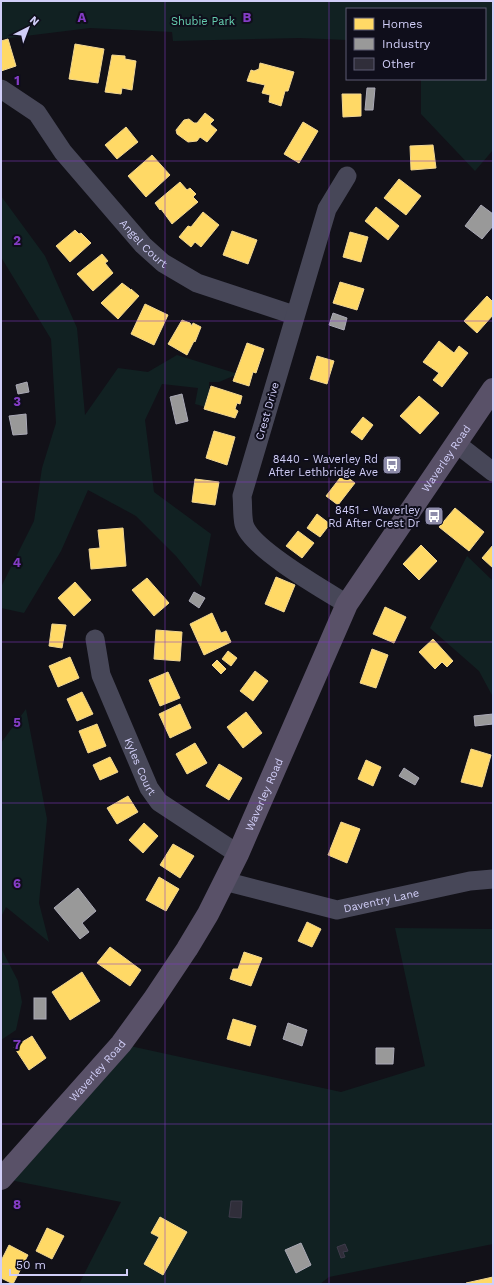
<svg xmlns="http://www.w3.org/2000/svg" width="494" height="1285" font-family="'Work Sans',sans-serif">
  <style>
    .green { fill: #112122 }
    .homes { fill: #ffd966; stroke: #f1d692 }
    .industry { fill: #999; stroke: #aaa9b6 }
    .building { fill: #302e3a; stroke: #3e3b4b }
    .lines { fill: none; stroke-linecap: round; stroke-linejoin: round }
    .minor { stroke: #474758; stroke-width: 19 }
    .major { stroke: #595168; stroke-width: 22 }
    .grid { fill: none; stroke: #843cc5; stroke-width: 1; stroke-opacity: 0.55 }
    .labels { text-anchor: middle; stroke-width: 4; stroke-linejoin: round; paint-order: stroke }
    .park-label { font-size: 11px; fill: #65ceaf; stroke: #0f0e1b }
    .street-label { font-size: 11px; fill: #d1cef8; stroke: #0f0e1b }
    .poi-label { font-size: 11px; fill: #d1cef8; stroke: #0f0e1b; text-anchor: end }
    .grid-label { font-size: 13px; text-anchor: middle; font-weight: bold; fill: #843cc5; stroke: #0f0e1b; stroke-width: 4; stroke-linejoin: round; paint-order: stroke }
  </style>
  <rect width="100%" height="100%" fill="#121118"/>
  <g class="green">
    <polygon points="1,1 493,1 493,150 475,171 421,114 421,79 485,79 485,9 347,9 347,40 300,38 173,41 172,32 90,28 1,39"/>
    <polygon points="1,196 45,256 77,328 85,415 118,368 148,372 177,355 238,374 219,382 209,382 209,408 195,404 198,388 162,384 145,420 154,492 211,534 201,587 176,556 136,516 88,490 61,551 24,613 1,608 1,587 34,521 42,468 56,423 51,339 1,257"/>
    <polygon points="467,556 493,581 493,697 479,671 430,628"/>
    <polygon points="26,709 47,819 39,903 49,942 6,907 1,917 1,743"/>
    <polygon points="395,928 493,929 493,1244 329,1277 320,1284 79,1284 121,1202 10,1180 130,1046 341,1092 425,1066"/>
    <polygon points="1,948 18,981 22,1002 16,1030 1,1040"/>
  </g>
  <g class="homes">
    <polygon points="8,39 16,66 1,71 1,41"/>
    <polygon points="75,44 104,49 98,83 69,79"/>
    <polygon points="112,55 125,56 125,59 136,61 132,90 122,88 121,94 105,92"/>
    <polygon points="260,63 294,72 288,91 285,91 281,106 269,102 270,95 262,93 265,85 247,81 251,70 254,71 259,69"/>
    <polygon points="342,94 361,94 361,116 343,117"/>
    <polygon points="205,113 214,120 210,124 217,130 207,142 200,137 197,141 188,142 177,134 176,130 184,120 189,119 194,123 197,123"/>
    <polygon points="303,122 318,131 299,163 284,154"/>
    <polygon points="126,127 138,142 117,159 105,145"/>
    <polygon points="433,145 436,168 411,170 410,146"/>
    <polygon points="152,155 170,175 146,197 128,176"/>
    <polygon points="399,179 421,196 406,215 384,198"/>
    <polygon points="180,182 187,190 190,188 196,194 193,197 198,202 172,224 161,209 160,210 155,203"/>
    <polygon points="376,207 399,226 388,240 365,221"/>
    <polygon points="203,212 219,225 201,247 195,242 191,247 179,237 188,226 191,227"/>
    <polygon points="75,230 79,234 81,233 91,243 70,262 56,246"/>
    <polygon points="232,231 257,240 248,264 223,255"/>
    <polygon points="350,232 368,237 361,262 343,257"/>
    <polygon points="102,254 108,261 105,263 113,273 93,291 77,274"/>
    <polygon points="340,282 364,289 357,310 333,303"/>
    <polygon points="122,283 130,289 130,291 131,289 139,296 118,319 101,303"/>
    <polygon points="487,296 493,302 493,315 477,333 464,321"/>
    <polygon points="145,304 168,315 154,345 131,334"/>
    <polygon points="182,320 190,323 192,326 193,323 201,327 195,342 194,341 187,355 168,344"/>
    <polygon points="439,341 454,353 459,346 468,353 442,387 433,380 439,373 423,362"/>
    <polygon points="247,343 264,349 256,373 253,372 249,386 233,381"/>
    <polygon points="317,356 334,361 327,384 310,379"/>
    <polygon points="211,386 242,396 240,404 237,403 235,409 238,411 235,418 204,409"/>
    <polygon points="419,396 439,413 420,434 400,416"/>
    <polygon points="363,417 373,425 362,440 351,432"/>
    <polygon points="214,431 235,437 227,465 206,458"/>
    <polygon points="343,474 355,483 338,505 326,496"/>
    <polygon points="195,479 219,482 215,505 192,502"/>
    <polygon points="455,508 484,532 469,551 439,527"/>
    <polygon points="317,514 330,524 320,537 307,528"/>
    <polygon points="123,528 126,566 91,569 89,549 100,548 98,530"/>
    <polygon points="298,531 314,543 302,558 286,546"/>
    <polygon points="421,545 437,561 419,580 403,564"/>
    <polygon points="493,545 493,568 482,558"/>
    <polygon points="276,577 295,585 284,612 265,604"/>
    <polygon points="147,578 169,603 154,616 132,590"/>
    <polygon points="75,582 91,600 74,616 58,598"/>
    <polygon points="385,607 406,617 394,643 373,634"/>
    <polygon points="212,613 221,633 226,631 231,642 204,655 190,624"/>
    <polygon points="52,624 66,625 62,648 49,646"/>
    <polygon points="156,630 182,632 180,661 154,659"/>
    <polygon points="433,639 453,661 447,667 442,662 435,669 419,652"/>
    <polygon points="372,649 388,655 376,688 360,683"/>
    <polygon points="228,651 237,658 231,666 222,659"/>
    <polygon points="70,657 79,678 58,687 49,666"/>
    <polygon points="217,660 226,669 221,674 212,665"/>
    <polygon points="255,671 268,681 253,701 240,691"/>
    <polygon points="168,672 180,698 160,706 149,680"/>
    <polygon points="82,692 93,714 77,721 67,699"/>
    <polygon points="180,704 191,728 170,738 159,714"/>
    <polygon points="246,712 262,733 243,748 227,727"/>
    <polygon points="97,724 106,746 88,753 79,731"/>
    <polygon points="195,743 207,763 187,774 176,754"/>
    <polygon points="471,749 491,755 482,787 461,782"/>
    <polygon points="110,757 118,772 100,780 93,765"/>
    <polygon points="366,760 381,767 373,786 358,779"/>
    <polygon points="219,764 242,778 229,800 206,786"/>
    <polygon points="128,796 138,812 117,824 107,808"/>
    <polygon points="341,822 360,829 347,863 328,855"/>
    <polygon points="144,823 158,836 143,853 129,840"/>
    <polygon points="173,844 194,856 180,878 160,865"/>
    <polygon points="159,877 179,889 166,911 146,900"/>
    <polygon points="307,922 321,929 312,947 298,941"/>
    <polygon points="110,947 141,970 130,986 97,963"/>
    <polygon points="244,952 262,958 251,986 230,979 233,969 238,969"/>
    <polygon points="82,972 100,1001 70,1020 52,992"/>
    <polygon points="233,1019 256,1026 250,1046 227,1039"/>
    <polygon points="32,1036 46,1058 29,1070 14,1047"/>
    <polygon points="160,1217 187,1232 163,1275 144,1264 159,1237 151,1233"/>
    <polygon points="47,1228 64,1236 52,1259 36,1251"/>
    <polygon points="9,1245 28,1255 13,1284 1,1278 1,1261"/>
    <polygon points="493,1277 493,1284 466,1284 466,1283"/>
  </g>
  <g class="industry">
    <polygon points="367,88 375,88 373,110 365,110"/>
    <polygon points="481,205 493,214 493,226 482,239 465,226"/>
    <polygon points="333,313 347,318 344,330 329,325"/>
    <polygon points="27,382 29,392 18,394 16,385"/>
    <polygon points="182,394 188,421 176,424 170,397"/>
    <polygon points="26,414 27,434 13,435 9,416"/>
    <polygon points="194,592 205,598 199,608 189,601"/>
    <polygon points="493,714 493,724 475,726 474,716"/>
    <polygon points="404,768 419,778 415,785 399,776"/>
    <polygon points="78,888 96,911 82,923 89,932 80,939 54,908"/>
    <rect x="34" y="998" width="12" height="21"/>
    <polygon points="288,1023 307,1030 302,1046 283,1039"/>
    <polygon points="376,1048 394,1048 393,1064 376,1064"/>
    <polygon points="301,1243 311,1265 296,1273 285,1250"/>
  </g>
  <g class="building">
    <polygon points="231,1201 242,1201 241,1218 229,1217"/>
    <polygon points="345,1244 348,1251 343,1252 345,1257 341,1258 337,1247"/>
  </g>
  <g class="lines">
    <g class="minor">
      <path id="s1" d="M1,89L37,113L63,152L143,245L163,263L197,283L294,315"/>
      <path d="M347,176L327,209L242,496C243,505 242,515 244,524C250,548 324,590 347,604"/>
      <polyline points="457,444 493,472"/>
      <path id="s2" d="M95,639L101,675L149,788L159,802L238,854"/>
      <path id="s3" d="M224,881L337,910L470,881L493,879"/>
    </g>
    <path class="major" id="s4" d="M1,1179L121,1044L153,1000L187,949L208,914L238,854L347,604L493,389"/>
  </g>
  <path class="grid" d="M165,1V1284M329,1V1284M1,161H493M1,321H493M1,482H493M1,642H493M1,803H493M1,964H493M1,1124H493"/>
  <defs>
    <g id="bus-square" transform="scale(1)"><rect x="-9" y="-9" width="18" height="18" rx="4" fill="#8e8caa" stroke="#0f0e1b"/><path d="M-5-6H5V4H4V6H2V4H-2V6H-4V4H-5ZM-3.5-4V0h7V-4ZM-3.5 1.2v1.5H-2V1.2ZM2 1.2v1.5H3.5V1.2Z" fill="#fff"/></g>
  </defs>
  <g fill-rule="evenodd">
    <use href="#bus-square" x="392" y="465"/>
    <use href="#bus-square" x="434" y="516"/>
  </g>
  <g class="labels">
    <g class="park-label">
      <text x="203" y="25">Shubie Park</text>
    </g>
    <g class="street-label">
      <text dy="4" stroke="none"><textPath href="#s1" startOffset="212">Angel Court</textPath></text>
      <text transform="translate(267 411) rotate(-74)" y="4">Crest Drive</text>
      <text dy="4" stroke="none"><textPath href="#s4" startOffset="853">Waverley Road</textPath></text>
      <text dy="4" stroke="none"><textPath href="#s2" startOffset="136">Kyles Court</textPath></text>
      <text dy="4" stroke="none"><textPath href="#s4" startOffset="469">Waverley Road</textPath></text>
      <text dy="4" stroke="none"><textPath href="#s3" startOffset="162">Daventry Lane</textPath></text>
      <text dy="4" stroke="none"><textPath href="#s4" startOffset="145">Waverley Road</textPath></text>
    </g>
    <g class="poi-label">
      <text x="378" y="463">8440 - Waverley Rd<tspan x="378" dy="13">After Lethbridge Ave</tspan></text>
      <text x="420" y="514">8451 - Waverley<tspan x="420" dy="13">Rd After Crest Dr</tspan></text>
    </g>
  </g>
  <g class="grid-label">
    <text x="82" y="22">A</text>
    <text x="247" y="22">B</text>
    <text x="17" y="85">1</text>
    <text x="17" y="245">2</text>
    <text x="17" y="406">3</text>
    <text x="17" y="567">4</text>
    <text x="17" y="727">5</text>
    <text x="17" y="888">6</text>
    <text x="17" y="1049">7</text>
    <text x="17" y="1209">8</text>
  </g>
  <rect width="494" height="1285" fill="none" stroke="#d1cef8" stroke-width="4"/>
  <rect x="346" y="8" width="140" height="72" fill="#0f0e1b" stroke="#5d5b73"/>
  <rect x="354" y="18" width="20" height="12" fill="#ffd966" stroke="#5d5b73"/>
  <text x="382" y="28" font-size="12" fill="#d1cef8">Homes</text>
  <rect x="354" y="38" width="20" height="12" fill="#999999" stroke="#5d5b73"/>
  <text x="382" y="48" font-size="12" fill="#d1cef8">Industry</text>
  <rect x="354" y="58" width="20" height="12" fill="#302e3a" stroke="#5d5b73"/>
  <text x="382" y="68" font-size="12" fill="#d1cef8">Other</text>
  <g transform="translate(28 28) rotate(42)" stroke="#0f0e1b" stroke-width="3" paint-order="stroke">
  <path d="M0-3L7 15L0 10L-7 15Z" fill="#d1cef8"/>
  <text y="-6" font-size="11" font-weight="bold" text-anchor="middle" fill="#d1cef8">N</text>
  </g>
  <path d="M10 1269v6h117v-6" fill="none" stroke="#d1cef8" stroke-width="2"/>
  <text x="16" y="1269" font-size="12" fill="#d1cef8" stroke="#0f0e1b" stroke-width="3" paint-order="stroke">50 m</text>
</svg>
